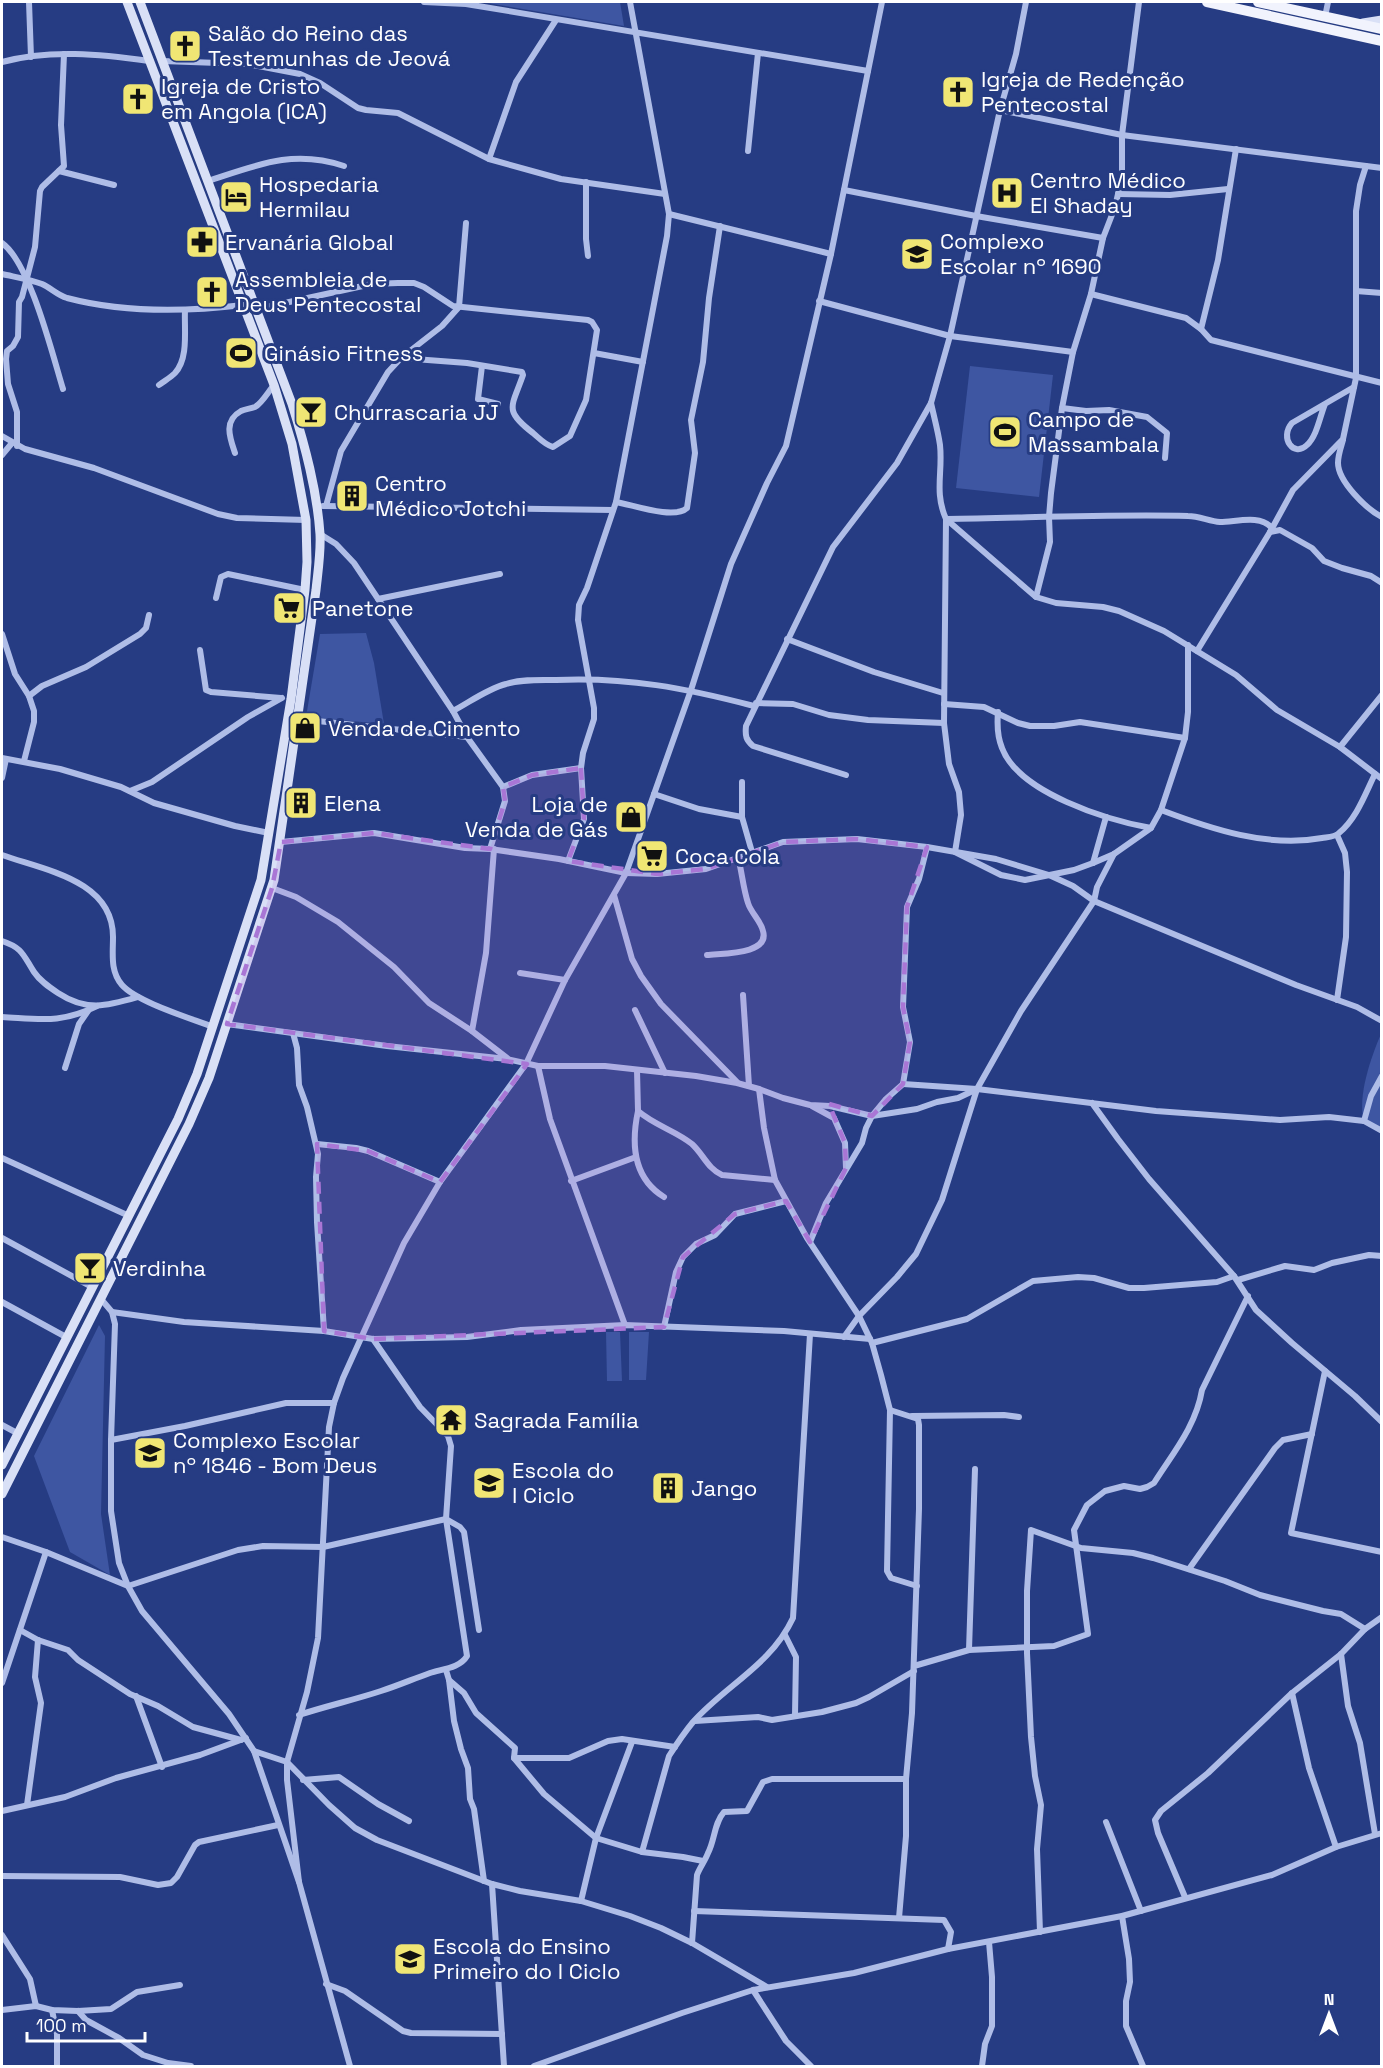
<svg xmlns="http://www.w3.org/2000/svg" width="1383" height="2068" font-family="'Space Grotesk',sans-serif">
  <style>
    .green { fill: #3e56a2 }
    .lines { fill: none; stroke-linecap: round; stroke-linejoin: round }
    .street { stroke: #afbde7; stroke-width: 6 }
    .secondary { stroke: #d9e0f6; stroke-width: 9 }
    .primary { stroke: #f1f3fd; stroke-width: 10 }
    .marked { fill: #a976d5; fill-opacity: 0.2; stroke: #a976d5; stroke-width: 4.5; stroke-dasharray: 12 8; stroke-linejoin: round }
    .labels { text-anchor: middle; stroke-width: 6; stroke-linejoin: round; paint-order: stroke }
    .poi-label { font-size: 22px; fill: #fff; stroke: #263c83; text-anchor: start }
  </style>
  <rect width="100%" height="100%" fill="#263c83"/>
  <g class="green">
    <polygon points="482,2 620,2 624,26"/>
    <polygon points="970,366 1053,375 1039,497 956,488"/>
    <polygon points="366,633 374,663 384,724 306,717 320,634"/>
    <path d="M1381,1034V1131L1364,1121C1357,1097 1371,1057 1381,1034Z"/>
    <polygon points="99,1325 105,1336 101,1514 110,1575 70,1552 34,1456"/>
    <polygon points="606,1332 620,1332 622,1381 607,1381"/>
    <polygon points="629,1332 649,1332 646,1380 629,1380"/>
  </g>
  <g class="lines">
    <g class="street">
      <polyline points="29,2 31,57"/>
      <polyline points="424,2 466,4 868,71"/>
      <polyline points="1325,17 1328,2"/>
      <polyline points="162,61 247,64 300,74 320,83 358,108 366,110 398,113 489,159 561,179 665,194"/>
      <path d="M2,62C49,49 101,54 149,61"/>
      <polyline points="1000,110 1122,135 1382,168"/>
      <polyline points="748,151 758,53"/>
      <polyline points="489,159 516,82 556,20"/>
      <polyline points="59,171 114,185"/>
      <path d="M208,181C257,165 293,149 344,166"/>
      <polyline points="586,182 586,239 588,256"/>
      <polyline points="844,190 976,216 1103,238"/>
      <polyline points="1118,194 1170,195 1228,189"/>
      <polyline points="669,214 831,254"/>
      <path d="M2,243C30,263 52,353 63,389"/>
      <path d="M2,274C15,277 29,279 42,284C51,288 57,295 67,298C124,313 185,312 243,305"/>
      <polyline points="1356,291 1382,293"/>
      <polyline points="1091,294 1186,318 1201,329 1211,340 1382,383"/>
      <polyline points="819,301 950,336 1073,352"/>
      <path d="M257,309L372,284L398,283H414L424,287L453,306L588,320L592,322L597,330L586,400L570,436L553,447C545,445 539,438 533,433C503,410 512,407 523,375L522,372L467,363L401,358"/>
      <polyline points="1201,329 1218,260 1236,149"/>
      <polyline points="594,353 643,362"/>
      <polyline points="482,366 478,399 498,404"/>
      <path d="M159,385C164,381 170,378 175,373C189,358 184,329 185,310"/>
      <path d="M931,403C934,417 938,431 940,445C943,472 934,492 946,519L1036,597L1056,603L1103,607L1119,611L1164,631L1236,675L1277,710L1340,747L1382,779"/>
      <path d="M1325,404C1320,416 1317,436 1307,445C1294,458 1279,438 1292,423L1354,387"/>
      <polyline points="1062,408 1086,411 1109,410 1147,417 1167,433 1165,458"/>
      <polyline points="2,436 25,449 94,468 218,514 237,518 306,520"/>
      <path d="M1343,440C1341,447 1338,455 1338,463C1338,481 1366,509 1382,517"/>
      <polyline points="17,446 17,412 8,384 6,359 7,351 13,346 18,337 19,302 22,297 35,247 40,191 42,187 64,166 61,125 64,54"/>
      <path d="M235,453C230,438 223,421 241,411C245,409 250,409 255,407C262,403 268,392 274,385"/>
      <polyline points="2,455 12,443"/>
      <path d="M616,502C633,505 674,520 687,508L695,453L691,420L703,362L709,298L720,226"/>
      <polyline points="323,506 613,510"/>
      <polyline points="326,506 341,451 388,372 401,358 442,326 459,307 466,223"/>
      <polyline points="946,519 944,723 949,764 959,792 961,815 955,852 1001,875 1025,880 1074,870 1093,863 1114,854 1151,828 1161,810 1185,738 1188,712 1188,645"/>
      <path d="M947,519C1027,518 1108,514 1188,516C1199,516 1209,521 1220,522C1236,522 1260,514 1272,528"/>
      <polyline points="1270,532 1280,530 1312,548 1324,561 1342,568 1371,576 1382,583"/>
      <polyline points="320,534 336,544 354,563 453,711 467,737 503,787 505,801 490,849"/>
      <polyline points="1036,597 1050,542 1049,517 1051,493 1062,408 1073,352 1091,294 1103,238 1115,207 1122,177 1122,135 1139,2"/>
      <polyline points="216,598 221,577 228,574 305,590"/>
      <polyline points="378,599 500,574"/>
      <polyline points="2,634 15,674 29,696 34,711 34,722 24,761"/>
      <polyline points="787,639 874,672 943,693"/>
      <polyline points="200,650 206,690 211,692 281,698"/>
      <polyline points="1197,651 1270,532 1293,490 1343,439 1356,378 1356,211 1360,185 1366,166"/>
      <polyline points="29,696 42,686 86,667 140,634 146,628 149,615"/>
      <polyline points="756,703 793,704 829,715 868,720 944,723"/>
      <polyline points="944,704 984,707 1018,723 1030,726 1054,726 1080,722 1185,738"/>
      <path d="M453,711C470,702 487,689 506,684C522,679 540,680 556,680C628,677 685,688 754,706"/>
      <path d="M998,712C997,724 997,736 1002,748C1019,793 1107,820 1151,828"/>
      <polyline points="299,719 467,737"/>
      <polyline points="1340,747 1382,695"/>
      <polyline points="2,758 60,769 121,787 154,803 235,826 269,833"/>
      <path d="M846,775L753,746C746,740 745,736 746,726L833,547L897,463L931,403L950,336L1000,110L1016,54L1026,2"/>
      <polyline points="2,778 6,759"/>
      <polyline points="742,782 742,817 752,852"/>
      <polyline points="503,787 532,775 581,768"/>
      <polyline points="130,791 152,782 248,717 282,698"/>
      <polyline points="654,794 699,809 742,817"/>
      <path d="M1161,810C1211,829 1268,848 1322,838C1328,837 1335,837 1339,833C1357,818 1365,794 1375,774"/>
      <polyline points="281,842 374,833 465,848 490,849 559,859 626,873 657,874 706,869 783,842 857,839 927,847 996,859 1049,875 1073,886 1094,901 1296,985 1357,1007 1382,1021"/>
      <path d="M2,855C44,870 113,880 113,937C113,954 110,971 122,985C137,1002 190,1018 213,1027"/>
      <polyline points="568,861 584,819 581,768 583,753 594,719 594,708 578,620 579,605 587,588 616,502 667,236 669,214 630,2"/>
      <polyline points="1093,863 1106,817"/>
      <polyline points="272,888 296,897 338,922 394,967 429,1003 472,1031 507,1058"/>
      <polyline points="614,895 632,959 641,976 661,1004 737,1082"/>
      <path d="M2,941C23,948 23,955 34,972C40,981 49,987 58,993C87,1012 107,1006 138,997"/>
      <path d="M707,955C721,953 770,955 763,931C761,921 751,913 748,903C743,888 742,872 738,857"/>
      <polyline points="520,973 565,980"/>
      <polyline points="743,995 749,1086"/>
      <polyline points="1337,1000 1346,937 1347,872 1345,853 1337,835"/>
      <polyline points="635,1010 665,1073"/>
      <path d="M2,1017C40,1019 61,1024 97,1006"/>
      <polyline points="227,1024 387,1046 507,1059 538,1066 605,1066 696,1076 737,1083 759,1089 783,1098 810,1105 830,1106 872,1116 917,1109 937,1102 958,1098 977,1089"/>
      <polyline points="472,1031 486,953 494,849"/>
      <polyline points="293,1033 297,1048 299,1085 307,1107 318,1154 316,1177 317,1222 324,1331"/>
      <polyline points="538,1066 550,1119 625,1325"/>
      <polyline points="65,1068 79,1024 88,1011"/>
      <path d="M637,1070L638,1111C654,1125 676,1131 692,1144C703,1154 708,1169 722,1175L775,1180"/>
      <polyline points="903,1084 977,1089 1156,1111 1280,1120 1329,1117 1364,1121 1382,1131"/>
      <polyline points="759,1089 764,1128 775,1180 807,1238 859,1316 872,1343 881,1375 890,1410 887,1571 891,1578 917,1586"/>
      <polyline points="1092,1103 1118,1139 1149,1179 1234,1276 1256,1310 1292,1343 1355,1396 1382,1422"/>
      <polyline points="812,1106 834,1118 845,1143 846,1168"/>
      <path d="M638,1111C631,1144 633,1178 664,1197"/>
      <polyline points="1364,1121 1371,1096 1382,1076"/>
      <polyline points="317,1144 356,1148 368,1151 440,1182"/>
      <polyline points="2,1158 127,1215"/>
      <polyline points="571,1181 636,1157"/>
      <polyline points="2,1238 92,1287"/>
      <polyline points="810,1242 826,1203 862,1143 866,1128 872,1116 886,1099 903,1084 910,1042 903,1007 907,907 919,879 927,847"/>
      <polyline points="1238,1280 1285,1266 1314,1270 1332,1263 1369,1255 1382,1256"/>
      <polyline points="101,1299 112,1312 115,1324 111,1440 111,1511 119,1563 128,1586 142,1611 229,1714 254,1751 299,1882 350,2066"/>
      <polyline points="2,1302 66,1337"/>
      <polyline points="112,1312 184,1322 324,1331 373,1339 467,1337 521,1330 625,1325 784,1331 870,1339"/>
      <polyline points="664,1327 676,1272 683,1257 696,1244 715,1235 735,1214 786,1201"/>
      <polyline points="844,1337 859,1316 897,1277 916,1254 942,1200 977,1089 1021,1011 1094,901 1097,887 1114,854"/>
      <polyline points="872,1343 967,1319 1033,1281 1078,1277 1094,1278 1129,1288 1144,1288 1217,1282 1234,1276"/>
      <polyline points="1325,1371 1291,1533 1382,1552"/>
      <polyline points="890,1410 918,1419 919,1425 919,1509 912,1713 906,1779 906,1836 899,1918"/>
      <polyline points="912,1416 1004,1415 1019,1417"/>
      <polyline points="2,1425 17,1433"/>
      <polyline points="111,1440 185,1426 286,1403 334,1403"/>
      <polyline points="2,1537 46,1552 128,1586 238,1550 263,1546 323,1547 446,1519 460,1527 464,1532 479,1630"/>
      <polyline points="1189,1569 1275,1448 1283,1440 1312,1434"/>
      <polyline points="20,1630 38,1640 68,1650 78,1660 130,1694 158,1706 193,1727 241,1740"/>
      <polyline points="785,1635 796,1657 795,1715"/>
      <polyline points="969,1650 975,1469"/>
      <polyline points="1341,1654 1348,1706 1360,1743 1375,1834"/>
      <path d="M914,1666L969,1650L1054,1646L1088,1634L1074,1530L1087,1505L1105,1491L1124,1486L1140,1489L1147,1487L1154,1483C1173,1453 1196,1426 1202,1390L1248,1296"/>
      <polyline points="446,1670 449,1680 464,1693 476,1713 515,1748 514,1758 544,1794 596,1838 642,1852 683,1857 703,1861"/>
      <polyline points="449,1680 454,1721 461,1749 468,1768 470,1799 474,1809 484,1881"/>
      <polyline points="2,1683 46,1552"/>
      <polyline points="1292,1693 1309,1768 1336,1847"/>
      <polyline points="136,1696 162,1767"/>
      <path d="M299,1715C326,1706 354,1700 381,1691C397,1686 413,1679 430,1673C442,1669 460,1668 467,1656L446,1519L451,1446L448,1436L420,1407L373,1339"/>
      <polyline points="695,1721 758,1717 772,1720 822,1712 856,1703 869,1697 914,1671"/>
      <polyline points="254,1751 287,1762 329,1805 355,1828 377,1840 492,1884 520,1891 581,1901 630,1916 661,1928 692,1943 767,1987"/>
      <polyline points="514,1758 569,1758 608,1741 622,1739 675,1747"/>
      <polyline points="303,1780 339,1777 378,1804 409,1821"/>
      <polyline points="27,1805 41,1703 35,1677 38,1640"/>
      <polyline points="2,1811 65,1797 116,1778 200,1755 246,1738"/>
      <polyline points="1106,1822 1141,1911"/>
      <path d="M642,1852L669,1756C676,1745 684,1733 693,1722C726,1685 771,1665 793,1618L810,1334"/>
      <polyline points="2,1876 120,1877 158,1885 171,1883 177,1877 195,1845 199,1842 278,1825"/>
      <polyline points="299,1882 287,1780 287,1762 307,1692 318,1638 329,1427 334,1403 343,1378 404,1243 440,1182 526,1064 565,980 626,873 691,690 731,564 767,483 786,446 831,254 882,2"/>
      <polyline points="492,1884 504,2066"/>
      <polyline points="1185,1897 1158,1833 1155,1820 1161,1811 1208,1773 1292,1693 1341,1654 1365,1629 1382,1617"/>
      <polyline points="581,1901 596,1838 632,1742"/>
      <polyline points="694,1911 944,1920 951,1932 948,1949"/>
      <polyline points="1122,1916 1129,1959 1130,1982 1126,2001 1126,2026 1143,2066"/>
      <polyline points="1040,1932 1037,1849 1041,1805 1035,1776 1031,1737 1027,1653 1027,1591 1031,1530 1081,1548 1133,1553 1153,1558 1225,1581 1260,1595 1323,1611 1341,1614 1365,1629"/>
      <polyline points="2,1935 30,1979 36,2006"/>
      <path d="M692,1943L697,1875C700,1867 705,1861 708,1853C715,1840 714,1823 724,1812L747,1811L763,1782L772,1779H906"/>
      <polyline points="326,1984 345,1991 403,2031 411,2033 502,2034"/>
      <polyline points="753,1990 786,2041 811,2066"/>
      <polyline points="2,2010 36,2006 52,2010 78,2011 111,2009 137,1992 180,1985"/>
      <polyline points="52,2010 57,2034 57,2066"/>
      <polyline points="78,2011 86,2020 119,2038 143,2055 168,2063 191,2066"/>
      <polyline points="534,2066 682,2013 753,1990 854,1973 948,1949 1122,1916 1272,1875 1336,1847 1382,1833"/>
      <polyline points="982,2066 985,2044 992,2026 992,1977 989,1942"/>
    </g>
    <g class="secondary">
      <polyline points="1363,23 1382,20"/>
      <polyline points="2,1465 178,1119 197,1074 261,880 291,699 305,590 307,562 306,520 292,444 274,385 127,2"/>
      <path d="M2,1494L189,1124L209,1078L274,880L316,590C318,571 321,552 320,534C317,490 305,446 292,404L140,2"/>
    </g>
    <g class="primary">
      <polyline points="1207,2 1382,41"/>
      <polyline points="1258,2 1382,29"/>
    </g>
  </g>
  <path class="marked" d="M581,768L584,819L568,861L657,874L706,869L783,842L857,839L927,847L907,907L903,1007L910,1042L903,1084L872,1116L829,1104L845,1143L846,1168L810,1242L786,1201L735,1214L683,1257L664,1327L373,1339L324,1331L317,1144L368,1151L440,1182L527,1064L227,1024L272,888L281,842L374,833L490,849L505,801L503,787L532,775Z"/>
  <defs>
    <g id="church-square" transform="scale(1.725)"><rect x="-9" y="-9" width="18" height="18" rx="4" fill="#f0e674" stroke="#263c83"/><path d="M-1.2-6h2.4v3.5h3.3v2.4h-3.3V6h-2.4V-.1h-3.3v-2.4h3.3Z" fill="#111"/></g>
    <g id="hospital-square" transform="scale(1.725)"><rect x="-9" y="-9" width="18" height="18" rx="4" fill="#f0e674" stroke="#263c83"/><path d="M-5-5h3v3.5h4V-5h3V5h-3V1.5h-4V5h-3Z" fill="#111"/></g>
    <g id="hotel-square" transform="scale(1.725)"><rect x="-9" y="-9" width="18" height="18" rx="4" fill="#f0e674" stroke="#263c83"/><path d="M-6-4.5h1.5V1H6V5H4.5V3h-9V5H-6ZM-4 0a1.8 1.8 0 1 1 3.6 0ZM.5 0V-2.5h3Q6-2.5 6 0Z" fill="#111"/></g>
    <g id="pharmacy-square" transform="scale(1.725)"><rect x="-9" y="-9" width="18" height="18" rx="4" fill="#f0e674" stroke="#263c83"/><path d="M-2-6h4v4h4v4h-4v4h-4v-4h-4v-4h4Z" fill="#111"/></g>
    <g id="school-square" transform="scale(1.725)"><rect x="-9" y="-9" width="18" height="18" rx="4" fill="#f0e674" stroke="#263c83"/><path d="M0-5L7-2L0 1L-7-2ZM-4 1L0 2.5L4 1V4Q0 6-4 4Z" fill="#111"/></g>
    <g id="stadium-square" transform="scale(1.725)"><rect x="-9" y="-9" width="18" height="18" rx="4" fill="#f0e674" stroke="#263c83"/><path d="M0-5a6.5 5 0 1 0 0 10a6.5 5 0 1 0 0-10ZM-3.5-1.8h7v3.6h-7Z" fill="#111"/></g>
    <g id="bar-square" transform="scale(1.725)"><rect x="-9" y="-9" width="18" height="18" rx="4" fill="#f0e674" stroke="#263c83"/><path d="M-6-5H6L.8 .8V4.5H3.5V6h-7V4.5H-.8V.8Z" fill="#111"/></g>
    <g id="building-square" transform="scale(1.725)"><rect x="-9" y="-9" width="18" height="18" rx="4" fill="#f0e674" stroke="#263c83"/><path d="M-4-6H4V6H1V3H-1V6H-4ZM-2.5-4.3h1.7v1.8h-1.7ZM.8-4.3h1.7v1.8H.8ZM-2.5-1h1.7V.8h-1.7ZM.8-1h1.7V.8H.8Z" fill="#111"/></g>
    <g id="supermarket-square" transform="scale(1.725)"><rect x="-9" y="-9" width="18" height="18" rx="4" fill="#f0e674" stroke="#263c83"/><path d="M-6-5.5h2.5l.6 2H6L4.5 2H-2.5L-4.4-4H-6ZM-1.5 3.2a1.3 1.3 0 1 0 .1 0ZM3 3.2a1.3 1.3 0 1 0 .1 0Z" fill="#111"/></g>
    <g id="shop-square" transform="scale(1.725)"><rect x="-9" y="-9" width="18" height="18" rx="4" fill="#f0e674" stroke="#263c83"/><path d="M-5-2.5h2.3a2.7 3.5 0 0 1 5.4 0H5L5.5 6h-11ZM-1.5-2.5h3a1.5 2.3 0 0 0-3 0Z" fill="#111"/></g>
    <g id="temple-square" transform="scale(1.725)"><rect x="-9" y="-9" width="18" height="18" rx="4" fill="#f0e674" stroke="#263c83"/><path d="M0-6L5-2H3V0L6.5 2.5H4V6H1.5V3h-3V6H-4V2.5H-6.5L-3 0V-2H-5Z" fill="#111"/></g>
  </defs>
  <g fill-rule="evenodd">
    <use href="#church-square" x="185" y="46"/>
    <use href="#church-square" x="958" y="92"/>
    <use href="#church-square" x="138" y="99"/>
    <use href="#hospital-square" x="1007" y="193"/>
    <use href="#hotel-square" x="236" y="197"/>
    <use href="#pharmacy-square" x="202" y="242"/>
    <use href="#school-square" x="917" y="254"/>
    <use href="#church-square" x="212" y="292"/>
    <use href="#stadium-square" x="241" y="353"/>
    <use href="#bar-square" x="311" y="412"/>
    <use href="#stadium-square" x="1005" y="432"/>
    <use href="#building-square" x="352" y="496"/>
    <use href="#supermarket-square" x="289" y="608"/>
    <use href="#shop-square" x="305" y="728"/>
    <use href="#building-square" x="301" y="803"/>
    <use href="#shop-square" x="631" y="817"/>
    <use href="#supermarket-square" x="652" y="856"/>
    <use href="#bar-square" x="90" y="1268"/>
    <use href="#temple-square" x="451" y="1420"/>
    <use href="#school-square" x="150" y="1453"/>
    <use href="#school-square" x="489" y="1483"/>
    <use href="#building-square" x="668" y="1488"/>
    <use href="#school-square" x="410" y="1959"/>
  </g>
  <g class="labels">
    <g class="poi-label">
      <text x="208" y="41">Salão do Reino das<tspan x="208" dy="25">Testemunhas de Jeová</tspan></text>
      <text x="981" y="87">Igreja de Redenção<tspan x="981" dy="25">Pentecostal</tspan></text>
      <text x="161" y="94">Igreja de Cristo<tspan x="161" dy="25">em Angola (ICA)</tspan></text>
      <text x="1030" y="188">Centro Médico<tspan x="1030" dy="25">El Shaday</tspan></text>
      <text x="259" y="192">Hospedaria<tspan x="259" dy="25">Hermilau</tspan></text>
      <text x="940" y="249">Complexo<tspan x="940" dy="25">Escolar nº 1690</tspan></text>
      <text x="225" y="250">Ervanária Global</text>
      <text x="235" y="287">Assembleia de<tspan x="235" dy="25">Deus Pentecostal</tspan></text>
      <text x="264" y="361">Ginásio Fitness</text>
      <text x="334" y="420">Churrascaria JJ</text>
      <text x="1028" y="427">Campo de<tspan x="1028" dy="25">Massambala</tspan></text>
      <text x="375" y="491">Centro<tspan x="375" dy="25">Médico Jotchi</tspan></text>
      <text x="312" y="616">Panetone</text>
      <text x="328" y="736">Venda de Cimento</text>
      <text x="324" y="811">Elena</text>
      <text x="608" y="812" text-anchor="end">Loja de<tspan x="608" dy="25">Venda de Gás</tspan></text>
      <text x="675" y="864">Coca Cola</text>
      <text x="113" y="1276">Verdinha</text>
      <text x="474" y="1428">Sagrada Família</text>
      <text x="173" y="1448">Complexo Escolar<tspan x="173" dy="25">nº 1846 - Bom Deus</tspan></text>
      <text x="512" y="1478">Escola do<tspan x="512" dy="25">I Ciclo</tspan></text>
      <text x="691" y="1496">Jango</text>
      <text x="433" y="1954">Escola do Ensino<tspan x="433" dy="25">Primeiro do I Ciclo</tspan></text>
    </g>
  </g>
  <rect width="1383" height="2068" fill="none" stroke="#ffffff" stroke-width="6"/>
  <g transform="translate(1329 2014)" stroke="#263c83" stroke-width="4.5" paint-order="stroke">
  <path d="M0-4.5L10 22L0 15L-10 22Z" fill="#ffffff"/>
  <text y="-9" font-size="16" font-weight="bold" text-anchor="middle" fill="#ffffff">N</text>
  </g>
  <path d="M27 2032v9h118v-9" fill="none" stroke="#ffffff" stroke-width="3"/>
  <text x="36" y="2032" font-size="18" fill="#ffffff" stroke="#263c83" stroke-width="4.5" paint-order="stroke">100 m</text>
</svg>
